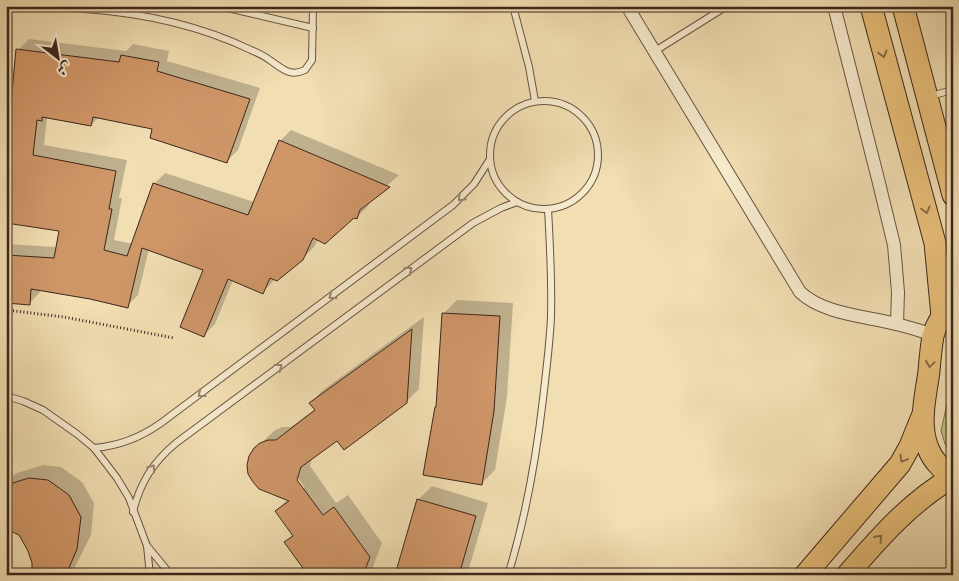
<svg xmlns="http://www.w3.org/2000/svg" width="959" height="581" font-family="'Sorts Mill Goudy',Amiri,serif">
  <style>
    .green { fill: #c0c088; stroke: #7e7352 }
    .shadow { fill: #0003; fill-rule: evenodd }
    .building { fill: #cf9668; stroke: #3d261c }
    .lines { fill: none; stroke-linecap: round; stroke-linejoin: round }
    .lane-casing { stroke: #6a5442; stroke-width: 8 }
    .street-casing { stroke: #6a5442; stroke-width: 14 }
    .primary-casing { stroke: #3d261c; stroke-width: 23 }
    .path { stroke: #3d261c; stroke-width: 3; stroke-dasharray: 1 2.5; stroke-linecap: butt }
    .lane { stroke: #f6eacd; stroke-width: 6 }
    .street { stroke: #f6eacd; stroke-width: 12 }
    .primary { stroke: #e8bf79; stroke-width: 21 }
    .oneway { stroke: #8a6b46 }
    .oneway2 { stroke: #9a8874 }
  </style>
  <rect width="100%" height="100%" fill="#f1deb2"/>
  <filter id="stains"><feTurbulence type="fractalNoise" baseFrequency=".004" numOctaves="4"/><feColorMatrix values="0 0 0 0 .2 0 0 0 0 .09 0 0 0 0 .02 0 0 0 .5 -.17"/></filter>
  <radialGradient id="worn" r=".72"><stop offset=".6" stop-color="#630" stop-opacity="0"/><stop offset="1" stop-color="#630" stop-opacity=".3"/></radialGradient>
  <polygon class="green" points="953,376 953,455 945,444 941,431"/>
  <g class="shadow">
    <polygon points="29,39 126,51 133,44 169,51 167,61 260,88 238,150 227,161 154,129 99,117 91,125 47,117 44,145 127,160 119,198 122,198 114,240 133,244 154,184 165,173 254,202 280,141 291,130 399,175 370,201 368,206 357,217 354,216 318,239 314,247 302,259 275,279 263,292 233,280 215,324 204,335 205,270 149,249 138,295 127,306 41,289 40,292 29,304 6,302 6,244 57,247 61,230 6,221 6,124 11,125 18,50"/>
    <polygon points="457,300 513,303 507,397 495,470 482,483 443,314"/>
    <path d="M424,317L419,389L406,402L337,439L312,457L310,466L336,503L348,495L382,543L370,575H309L286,542L293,535L276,511L288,499L255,449L275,430L282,427H291L315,409L310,403L323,390ZM295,474L305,488H302L293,475Z"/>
    <polygon points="43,465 61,467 82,482 94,503 91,535 71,575 33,575 34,563 30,551 20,534 6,528 6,481 17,473"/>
    <polygon points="432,486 488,503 467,575 396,575 418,500"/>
  </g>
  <g class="building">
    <polygon points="16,49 119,62 121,55 159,62 157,71 250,99 227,163 150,138 152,129 93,117 91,126 42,117 42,121 37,120 33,155 116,171 109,209 112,209 104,250 127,256 153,183 248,215 279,140 390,187 360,210 357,219 354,218 325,244 313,238 303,260 277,281 270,278 263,294 228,279 204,337 180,327 203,270 142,248 128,308 90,299 31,289 30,305 6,303 6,255 54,258 59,231 6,223 6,136 8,136"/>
    <polygon points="442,313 500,316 494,411 482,485 423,475 435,407 436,407"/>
    <polygon points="412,329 407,403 344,450 337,441 301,467 297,480 323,515 334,507 370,557 363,575 308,575 284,542 293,536 275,511 289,501 259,489 253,482 248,474 247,465 249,456 254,448 260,443 268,440 276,440 315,410 309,403"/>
    <polygon points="29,478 48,480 69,495 81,517 77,549 66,575 32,575 32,563 28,551 19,535 6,529 6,485"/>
    <polygon points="417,499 476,516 459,575 422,575 397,568"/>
  </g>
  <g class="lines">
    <g class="lane-casing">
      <g id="lane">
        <path d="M32,6C49,8 68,7 85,9C142,13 199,25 251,50C258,53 265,56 271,61C283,69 290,77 305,70L312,60L313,6"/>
        <polyline points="219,6 313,28"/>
        <polyline points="513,6 529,67 535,101"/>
        <polyline points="655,51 727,6"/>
        <polyline points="930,96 953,90"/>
        <circle cx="544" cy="155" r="54"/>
        <polyline points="6,396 23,401 43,410 77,434 94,448 117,478 129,498 147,546 150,575"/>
        <path d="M94,448C119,446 140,438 161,423L453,205L474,184L490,159"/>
        <path d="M133,512C140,483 153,462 176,443L473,223L501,208L517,202"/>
        <polyline points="148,547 171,575"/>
        <path d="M508,575C526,517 536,459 543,399C546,372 550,343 551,316C552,280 550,244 548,209"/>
      </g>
    </g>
    <g class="street-casing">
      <g id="street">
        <path d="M627,6L800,292C823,314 865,316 896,324C909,327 921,331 934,335"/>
        <polyline points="834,6 878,179 894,245 898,292 897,324"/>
      </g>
    </g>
    <g class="primary-casing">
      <g id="primary">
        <polyline points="871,6 935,243 942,316"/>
        <polyline points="903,6 953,195"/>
        <path d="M951,307C942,315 936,324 933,336C931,347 930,359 929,371C926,395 918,423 928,448C932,459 942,471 953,476"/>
        <polyline points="805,575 900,464 910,446 923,414"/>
        <path d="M847,575C879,538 910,502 953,477"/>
      </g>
    </g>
    <polyline class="path" points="6,310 64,317 174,338"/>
    <use href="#lane" class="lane"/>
    <use href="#street" class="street"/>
    <use href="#primary" class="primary"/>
  </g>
  <defs><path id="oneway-chevron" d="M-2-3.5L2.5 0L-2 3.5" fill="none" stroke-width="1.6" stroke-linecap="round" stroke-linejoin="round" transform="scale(1.25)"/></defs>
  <g class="oneway">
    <use href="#oneway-chevron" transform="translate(883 54) rotate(75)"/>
    <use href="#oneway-chevron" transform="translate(926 210) rotate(75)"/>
    <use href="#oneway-chevron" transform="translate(930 364) rotate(98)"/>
    <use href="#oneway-chevron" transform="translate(903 459) rotate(121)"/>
    <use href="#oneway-chevron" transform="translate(879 538) rotate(-48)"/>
  </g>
  <g class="oneway2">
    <use href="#oneway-chevron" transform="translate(461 198) rotate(135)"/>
    <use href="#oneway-chevron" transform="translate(409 270) rotate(-37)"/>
    <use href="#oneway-chevron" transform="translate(332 296) rotate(143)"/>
    <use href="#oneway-chevron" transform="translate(279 367) rotate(-37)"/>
    <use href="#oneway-chevron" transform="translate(201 394) rotate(143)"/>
    <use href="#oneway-chevron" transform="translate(152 468) rotate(-54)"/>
  </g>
  <rect width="959" height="581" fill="none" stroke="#f1deb2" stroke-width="25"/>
  <rect x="8" y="8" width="944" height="566" fill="none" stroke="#3d261c" stroke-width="2.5"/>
  <rect x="12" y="12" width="934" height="556" fill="none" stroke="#3d261c"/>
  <g transform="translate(58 58) rotate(149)" stroke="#f6eacd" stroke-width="4" paint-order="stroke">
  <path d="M0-4L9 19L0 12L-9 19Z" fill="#3d261c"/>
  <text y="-8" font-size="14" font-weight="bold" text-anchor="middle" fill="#3d261c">ش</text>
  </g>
  <rect width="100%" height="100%" filter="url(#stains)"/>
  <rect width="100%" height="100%" fill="url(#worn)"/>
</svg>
